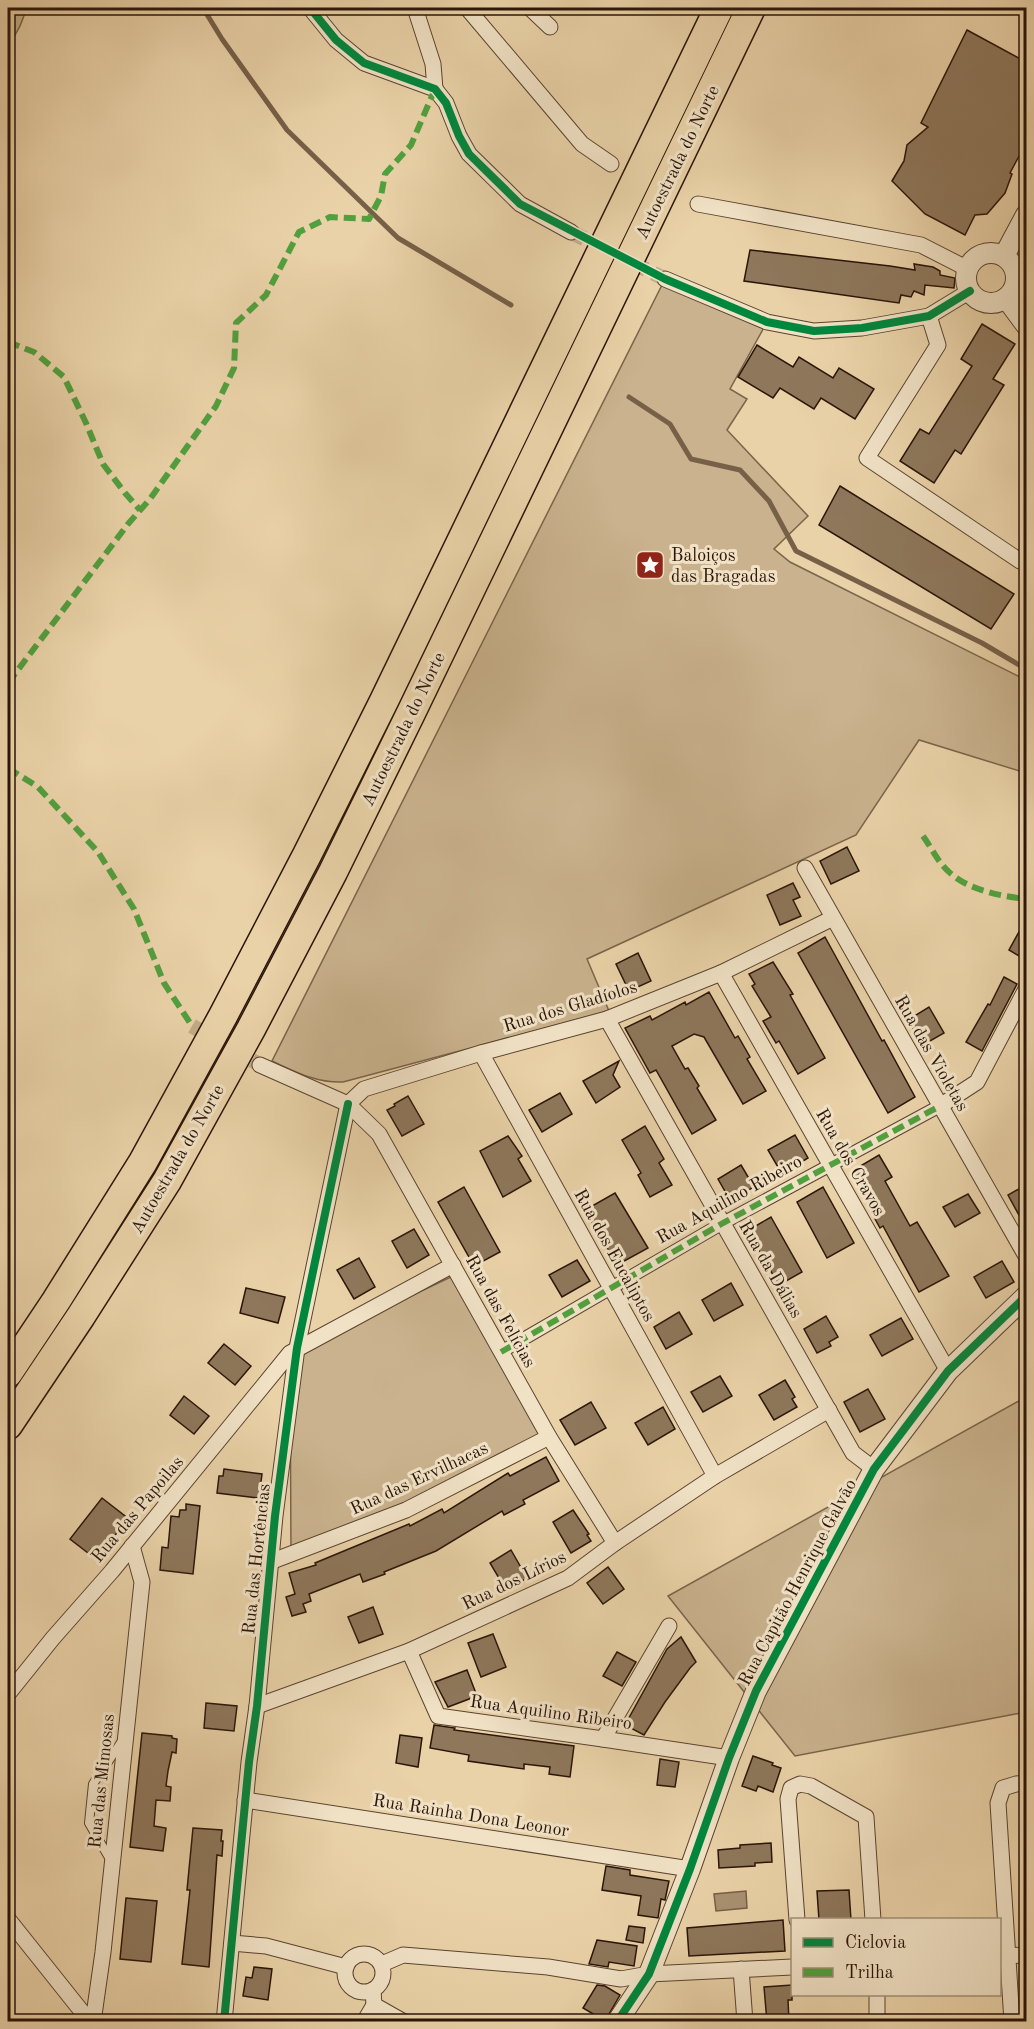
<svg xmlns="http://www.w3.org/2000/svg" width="1034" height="2029" font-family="'Old Standard TT',serif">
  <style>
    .green { fill: #c9b28d; stroke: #7a644a; stroke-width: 1.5 }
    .water { fill: #a99272; stroke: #766048; stroke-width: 1.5 }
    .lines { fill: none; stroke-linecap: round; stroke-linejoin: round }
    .stream { stroke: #766048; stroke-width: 5 }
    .building { fill: #8e775b; stroke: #2a1508; stroke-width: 1.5 }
    .minor-tunnel { stroke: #c4ac88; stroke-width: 15; stroke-dasharray: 15 8; stroke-linecap: butt }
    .service-casing { stroke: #5a4430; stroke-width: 10 }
    .pedestrian-casing { stroke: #5a4430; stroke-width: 14 }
    .minor-casing { stroke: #5a4430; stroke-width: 17 }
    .tertiary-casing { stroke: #5a4430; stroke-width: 22 }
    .motorway-casing { stroke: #2a1508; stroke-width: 31 }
    .service { stroke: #f1e2c6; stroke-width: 8 }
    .pedestrian { stroke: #f1e2c6; stroke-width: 12 }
    .minor { stroke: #f1e2c6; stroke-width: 15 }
    .tertiary { stroke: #f1e2c6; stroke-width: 20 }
    .motorway { stroke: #ead2a8; stroke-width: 28 }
    .quiet { stroke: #51a03e; stroke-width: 6; stroke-dasharray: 12 6; stroke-linecap: butt }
    .cycleway-casing { stroke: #f1e2c6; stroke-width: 11 }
    .cycleway { stroke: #00873e; stroke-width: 8 }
    .labels { text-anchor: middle; stroke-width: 6; stroke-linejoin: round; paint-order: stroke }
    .street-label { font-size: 18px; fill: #2a1508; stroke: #f1e2c6 }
    .poi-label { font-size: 18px; fill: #2a1508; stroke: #f1e2c6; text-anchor: start }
  </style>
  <rect width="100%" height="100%" fill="#ead2a8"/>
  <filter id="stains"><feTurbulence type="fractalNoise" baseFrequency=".00333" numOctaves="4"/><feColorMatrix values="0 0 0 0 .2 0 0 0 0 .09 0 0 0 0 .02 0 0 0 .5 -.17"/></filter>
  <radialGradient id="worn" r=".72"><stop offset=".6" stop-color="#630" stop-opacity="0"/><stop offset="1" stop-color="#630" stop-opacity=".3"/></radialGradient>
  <g class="green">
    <polygon points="8,8 27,8 20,26 8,48"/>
    <path d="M665,279L767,322L730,389L747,399L727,430L808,516L774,549L790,562L1026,680V773L919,740L856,835L587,959L609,1011L343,1082C316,1083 296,1072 272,1061Z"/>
    <polygon points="455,1275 549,1437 291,1554 290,1353"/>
    <polygon points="1026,1397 1026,1712 795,1756 668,1596"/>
  </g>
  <polygon class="water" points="746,1891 747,1908 716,1911 714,1894"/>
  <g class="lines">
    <g class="stream">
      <polyline points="203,8 222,39 287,130 398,238 511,305"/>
      <polyline points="629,397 670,424 691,459 740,470 769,501 796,551 982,643 1026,669"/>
    </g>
  </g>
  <g class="building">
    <polygon points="967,30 1026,62 1026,143 1010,173 1012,174 1005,193 987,214 975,215 965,235 925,214 892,181 904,161 907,145 928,127 921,123"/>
    <polygon points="750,250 890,266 915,270 914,264 933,267 940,271 940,275 955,278 954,288 925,285 924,295 914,291 911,297 901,295 899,303 744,281"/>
    <polygon points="982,324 1015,344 993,379 1004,385 961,454 955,450 934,483 900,461 920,429 929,434 972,366 961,359"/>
    <polygon points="757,345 793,367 799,357 833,378 839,368 874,389 855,419 821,398 814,409 780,388 773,398 738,377"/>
    <polygon points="840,486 1014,594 991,629 819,525"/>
    <polygon points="847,847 859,871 831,884 820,861"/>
    <polygon points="793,883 800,897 793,900 801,916 780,925 767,895"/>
    <polygon points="1026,919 1026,960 1009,950"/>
    <polygon points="825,937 882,1041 884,1040 915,1097 888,1113 798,953"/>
    <polygon points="638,953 651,981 629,991 616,964"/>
    <polygon points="773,962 793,994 790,995 825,1058 798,1074 779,1041 776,1043 763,1021 771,1017 752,986 755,984 749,974"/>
    <polygon points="1004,977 1017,984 982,1051 966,1042 988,1004 990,1005"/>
    <polygon points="709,992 735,1038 738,1036 750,1057 747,1059 766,1091 743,1104 704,1037 694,1034 672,1046 685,1069 688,1068 699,1086 697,1088 716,1120 692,1134 656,1070 650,1073 625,1028 650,1016 652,1020 685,1002 686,1005"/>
    <polygon points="929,1007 944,1033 923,1045 908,1020"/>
    <polygon points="619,1061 613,1075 620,1087 596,1103 583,1081"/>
    <polygon points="560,1093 572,1114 542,1132 529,1110"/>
    <polygon points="408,1096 424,1124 402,1136 387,1110 395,1106 394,1104"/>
    <polygon points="645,1126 664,1159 659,1163 672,1185 650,1197 638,1175 641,1173 622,1140"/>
    <polygon points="795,1135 808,1158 782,1174 768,1150"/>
    <polygon points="508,1136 522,1156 518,1159 531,1181 503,1197 480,1151"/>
    <polygon points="879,1155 892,1177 885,1181 910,1226 917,1222 949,1276 919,1292 883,1226 880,1228 868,1206 871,1204 852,1171"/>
    <polygon points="741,1165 754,1187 730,1200 718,1179"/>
    <polygon points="1026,1185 1026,1228 1008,1195"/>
    <polygon points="464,1187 500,1252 474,1266 438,1202"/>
    <polygon points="823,1187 854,1243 827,1258 797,1202"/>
    <polygon points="615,1193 648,1248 617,1265 585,1210"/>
    <polygon points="968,1194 980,1213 955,1227 943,1207"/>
    <polygon points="771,1217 802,1272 779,1285 747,1231"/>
    <polygon points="414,1229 429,1255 407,1268 392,1241"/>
    <polygon points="359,1258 375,1287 354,1299 337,1270"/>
    <polygon points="577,1260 590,1281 562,1297 549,1275"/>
    <polygon points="1002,1261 1014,1282 986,1298 974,1277"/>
    <polygon points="731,1283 743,1305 714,1321 702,1300"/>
    <polygon points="246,1288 285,1297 278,1323 240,1313"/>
    <polygon points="679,1312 692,1334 666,1349 654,1327"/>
    <polygon points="826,1316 838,1337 829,1342 831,1346 817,1353 804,1329"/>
    <polygon points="901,1318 913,1339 882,1356 870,1335"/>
    <polygon points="224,1344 251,1366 235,1385 208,1363"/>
    <polygon points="720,1376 732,1396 703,1412 691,1392"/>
    <polygon points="785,1380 795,1397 792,1399 797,1407 774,1420 759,1395"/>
    <polygon points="868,1389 885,1419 860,1432 844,1402"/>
    <polygon points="184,1396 209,1416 194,1434 170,1415"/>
    <polygon points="591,1402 606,1428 575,1445 560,1420"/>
    <polygon points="663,1407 675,1429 648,1445 635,1423"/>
    <polygon points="546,1457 559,1481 523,1500 525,1504 504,1515 502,1511 436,1551 384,1572 385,1574 363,1582 360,1574 309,1594 311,1601 303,1604 306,1612 292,1616 286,1597 295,1594 289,1573 316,1565 315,1563 409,1524 410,1526 442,1509 444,1513 508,1473 510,1476"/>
    <polygon points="224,1469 262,1474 259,1498 217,1493 219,1476 223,1476"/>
    <polygon points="102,1498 125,1516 119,1525 122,1527 98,1555 91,1549 88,1553 70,1539"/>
    <polygon points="186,1504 200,1506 193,1574 160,1570 162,1547 168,1548 171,1516 179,1517 180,1510 186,1510"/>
    <polygon points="573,1510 589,1534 587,1535 591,1541 571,1553 553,1522"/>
    <polygon points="511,1550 527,1578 506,1590 490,1563"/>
    <polygon points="608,1567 624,1589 603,1604 587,1583"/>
    <polygon points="373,1607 383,1634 359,1643 348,1617"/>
    <polygon points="493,1634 506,1667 481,1677 468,1643"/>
    <polygon points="681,1637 696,1662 690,1668 665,1702 644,1735 625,1725 667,1649"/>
    <polygon points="617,1652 636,1662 622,1686 603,1676"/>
    <polygon points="467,1670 477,1696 448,1707 435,1682"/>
    <polygon points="206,1703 237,1706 234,1731 204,1728"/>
    <polygon points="434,1725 455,1728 454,1730 574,1746 570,1777 549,1774 550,1767 524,1764 524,1769 468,1761 469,1755 430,1748"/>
    <polygon points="142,1733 172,1736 172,1738 177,1739 176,1753 172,1752 168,1771 166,1786 171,1787 170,1801 156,1800 154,1826 166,1828 163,1851 130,1847"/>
    <polygon points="400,1735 422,1738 418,1767 396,1763"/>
    <polygon points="753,1756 773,1763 772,1765 781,1768 773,1792 758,1786 756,1791 742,1786"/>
    <polygon points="660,1759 679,1762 675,1787 657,1785"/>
    <polygon points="193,1828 222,1830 221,1841 223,1841 222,1856 217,1855 209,1967 182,1964 190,1890 187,1890"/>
    <polygon points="771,1843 772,1862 755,1863 755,1866 719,1868 718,1850 740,1848 740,1845"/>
    <polygon points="606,1866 630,1870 630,1875 669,1881 665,1900 661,1899 658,1918 638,1915 641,1896 602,1890"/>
    <polygon points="849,1890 851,1920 819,1920 817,1891"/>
    <polygon points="126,1898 157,1901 151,1962 120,1959"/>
    <polygon points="783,1920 785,1951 689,1956 687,1928"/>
    <polygon points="629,1926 645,1928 643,1943 626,1940"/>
    <polygon points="597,1940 637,1946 634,1966 609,1962 608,1967 589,1964"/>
    <polygon points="254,1967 272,1969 268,2000 243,1996 246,1977 252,1978"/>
    <polygon points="597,1985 605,1986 620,1995 605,2021 583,2008"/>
    <polygon points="792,1985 792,2000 788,2000 789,2022 767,2022 764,1987"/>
  </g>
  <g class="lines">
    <g class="minor-tunnel">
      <polyline points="571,232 665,279"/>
      <polyline points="192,1026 260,1065"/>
    </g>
    <g class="service-casing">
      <polyline id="service" points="111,1861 89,1823 93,1784 122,1741"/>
    </g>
    <g class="pedestrian-casing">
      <polyline id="pedestrian" points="501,1352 723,1223 940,1106"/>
    </g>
    <g class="minor-casing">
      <g id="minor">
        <polyline points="310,8 336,40 364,63 435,89 446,103 459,136 469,154 520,204 571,232"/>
        <polyline points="415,8 433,64 435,89"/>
        <polyline points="467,8 582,144 611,164"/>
        <polyline points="530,8 550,27"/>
        <polyline points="698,204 921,245 968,269"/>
        <polyline points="665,279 767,322 814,331 862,328 929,316 970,291"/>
        <polyline points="929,316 938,345 867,458 1020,561"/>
        <polyline points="805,868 1026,1256"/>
        <polyline points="721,973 948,1371"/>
        <polyline points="607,1019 853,1453 874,1469"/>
        <polyline points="481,1053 715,1476"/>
        <polyline points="260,1065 348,1104 379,1134 549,1437 615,1543"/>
        <polyline points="348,1104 364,1089 481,1053 607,1019 721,973 833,918"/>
        <polyline points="940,1106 977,1082 1026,989"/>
        <polyline points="270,1562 406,1510 549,1437"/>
        <polyline points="409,1651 438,1716 603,1739 729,1758"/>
        <polyline points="8,1694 53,1638 112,1571 290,1353 453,1265"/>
        <polyline points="257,1706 409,1651 568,1578 615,1543 715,1476 829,1410"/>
        <polyline points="603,1739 669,1626"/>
        <polyline points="245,1800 690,1869"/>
        <polyline points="8,1919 83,2013 93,2021"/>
        <polyline points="797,1920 788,1799 791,1788 800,1784 811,1786 866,1817 873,1920"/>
        <polyline points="232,1943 266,1946 346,1967"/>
        <circle cx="364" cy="1973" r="19"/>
        <polyline points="1000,1956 1026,1955"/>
        <polyline points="382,1964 403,1955 548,1967 621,1979 649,1974 792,1967"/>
        <polyline points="741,1969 745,2022"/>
        <polyline points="373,1990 374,2005 404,2022"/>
        <polyline points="877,1994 877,2022"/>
        <polyline points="93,2022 103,1952 142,1582 132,1546"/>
        <polyline points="224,2022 249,1762 257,1706 275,1516 297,1348 348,1104"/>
        <polyline points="364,2022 374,2005"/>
        <polyline points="1012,2022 998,1803 1003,1788 1016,1784 1026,1783"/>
      </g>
    </g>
    <g class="tertiary-casing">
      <g id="tertiary">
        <circle cx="991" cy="278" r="25"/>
        <polyline points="1004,256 1026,215"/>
        <polyline points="1006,298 1026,325"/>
        <polyline points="617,2022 649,1974 690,1869 729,1758 756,1691 874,1469 948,1371 1026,1296"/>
      </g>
    </g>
    <g class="motorway-casing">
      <g id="motorway">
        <polyline points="8,1373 56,1301 143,1162 223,1016 307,855 384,701 719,8"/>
        <polyline points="8,1425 81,1316 167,1181 251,1029 333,872 410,715 751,8"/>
      </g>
    </g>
    <use href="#service" class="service"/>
    <use href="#pedestrian" class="pedestrian"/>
    <use href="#minor" class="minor"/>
    <use href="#tertiary" class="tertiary"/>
    <use href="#motorway" class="motorway"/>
    <g class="quiet">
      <polyline points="8,342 34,352 64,377 86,423 103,464 125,493 140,510"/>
      <polyline points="8,683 128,524 150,499 216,406 234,368 236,323 266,295 299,232 330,217 369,219 381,196 385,174 411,145 435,89"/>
      <polyline points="8,768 38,787 98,852 134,909 164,983 192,1026"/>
      <path d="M923,836C931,847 938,862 948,871C967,890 1001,896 1026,899"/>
      <polyline points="501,1352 723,1223 940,1106"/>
    </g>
    <g class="cycleway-casing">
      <g id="cycleway">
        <polyline points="310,8 336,40 364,63 435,89 446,103 459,136 469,154 520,204 665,279 767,322 814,331 862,328 929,316 970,291"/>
        <polyline points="224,2022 249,1762 257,1706 275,1516 297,1348 348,1104"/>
        <polyline points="617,2022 649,1974 690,1869 729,1758 756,1691 874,1469 948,1371 1026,1296"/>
      </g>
    </g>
    <use href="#cycleway" class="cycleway"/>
  </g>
  <defs>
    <g id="sight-square" transform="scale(1.5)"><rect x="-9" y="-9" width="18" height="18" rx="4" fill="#8f2418" stroke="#f1e2c6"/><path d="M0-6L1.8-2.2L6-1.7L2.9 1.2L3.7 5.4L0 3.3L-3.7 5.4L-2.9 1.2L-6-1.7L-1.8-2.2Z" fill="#fff"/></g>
  </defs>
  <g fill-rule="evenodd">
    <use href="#sight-square" x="650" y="565"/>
  </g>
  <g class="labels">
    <g class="street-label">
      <text transform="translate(677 162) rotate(-64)" y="6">Autoestrada do Norte</text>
      <text transform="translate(403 729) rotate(-64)" y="6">Autoestrada do Norte</text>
      <text transform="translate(570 1006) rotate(-17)" y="6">Rua dos Gladíolos</text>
      <text transform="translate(932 1053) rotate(60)" y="6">Rua das Violetas</text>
      <text transform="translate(177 1159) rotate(-60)" y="6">Autoestrada do Norte</text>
      <text transform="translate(851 1162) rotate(60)" y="6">Rua dos Cravos</text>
      <text transform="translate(729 1199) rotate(-29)" y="6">Rua Aquilino Ribeiro</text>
      <text transform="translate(615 1255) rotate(61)" y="6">Rua dos Eucaliptos</text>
      <text transform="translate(771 1269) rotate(60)" y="6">Rua da Dálias</text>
      <text transform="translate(501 1311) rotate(61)" y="6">Rua das Felícias</text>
      <text transform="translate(419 1478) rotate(-25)" y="6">Rua das Ervilhacas</text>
      <text transform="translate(137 1509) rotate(-50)" y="6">Rua das Papoilas</text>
      <text transform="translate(256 1559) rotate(-84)" y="6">Rua das Hortências</text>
      <text transform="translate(514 1580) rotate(-26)" y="6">Rua dos Lírios</text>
      <text transform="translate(797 1582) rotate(-62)" y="6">Rua Capitão Henrique Galvão</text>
      <text transform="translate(551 1712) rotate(8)" y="6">Rua Aquilino Ribeiro</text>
      <text transform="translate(101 1781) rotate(-84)" y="6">Rua das Mimosas</text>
      <text transform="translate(471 1815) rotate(9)" y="6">Rua Rainha Dona Leonor</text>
    </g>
    <g class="poi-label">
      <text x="671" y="561">Baloiços<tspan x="671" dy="21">das Bragadas</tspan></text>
    </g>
  </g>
  <rect width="1034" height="2029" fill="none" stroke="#ead2a8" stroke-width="30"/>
  <rect x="9" y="9" width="1016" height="2011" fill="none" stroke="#2a1508" stroke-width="3"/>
  <rect x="15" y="15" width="1004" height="1999" fill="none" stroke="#2a1508" stroke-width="1.5"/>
  <rect x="791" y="1918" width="210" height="78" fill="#f1e2c6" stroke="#a1907a" stroke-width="1.5"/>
  <rect x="803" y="1938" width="30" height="9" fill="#00873e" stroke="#a1907a" stroke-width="1.5"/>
  <text x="845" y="1948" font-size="18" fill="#2a1508">Ciclovia</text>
  <rect x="803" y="1968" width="30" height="9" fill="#51a03e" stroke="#a1907a" stroke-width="1.5"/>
  <text x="845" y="1978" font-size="18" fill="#2a1508">Trilha</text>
  <rect width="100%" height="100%" filter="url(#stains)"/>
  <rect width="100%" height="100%" fill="url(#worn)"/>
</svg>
